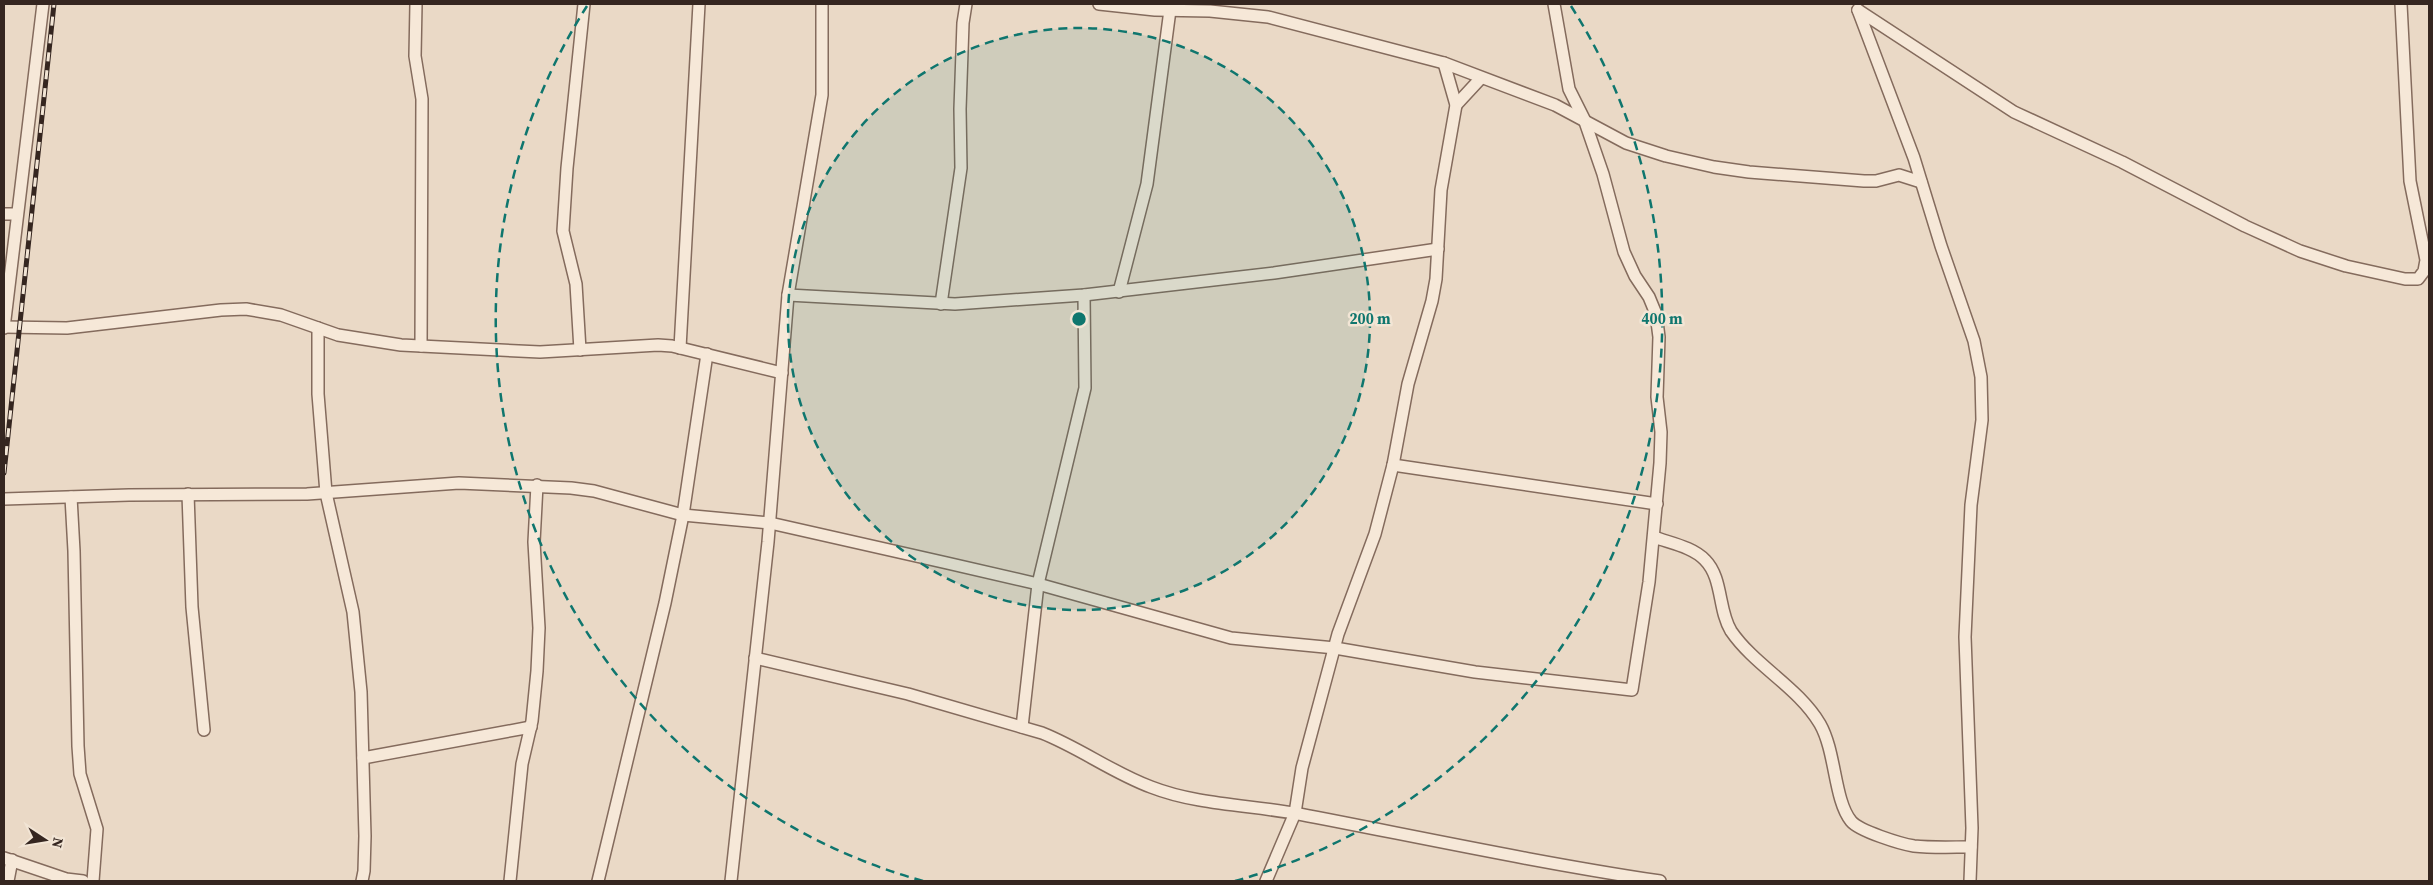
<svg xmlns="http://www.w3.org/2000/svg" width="2433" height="885" font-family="'Source Serif 4',serif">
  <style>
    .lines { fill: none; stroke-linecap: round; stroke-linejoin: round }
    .minor-casing { stroke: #846b5d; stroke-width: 14 }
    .minor { stroke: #f6e8d8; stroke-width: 11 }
    .rail-casing { stroke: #352620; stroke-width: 5 }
    .rail { stroke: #f2e5d5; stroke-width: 3; stroke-dasharray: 9; stroke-linecap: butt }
    .ring { fill: none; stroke: #0f766e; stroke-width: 2.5; stroke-dasharray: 9 6 }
    .centre { fill: #0f766e; stroke: #f2e5d5; stroke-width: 2.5 }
    .ring-label { font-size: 15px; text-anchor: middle; font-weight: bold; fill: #0f766e; stroke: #f2e5d5; stroke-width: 5; stroke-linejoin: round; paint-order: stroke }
  </style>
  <rect width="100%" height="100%" fill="#ead9c6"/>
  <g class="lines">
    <g class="minor-casing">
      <g id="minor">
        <polyline points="416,4 415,56 422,99 421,346"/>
        <polyline points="1099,4 1155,10 1210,11 1268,17 1444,63 1555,105 1626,143 1666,156 1714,167 1749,172 1864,181 1876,181 1899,175 1921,182"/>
        <polyline points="1858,10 2014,112 2122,162 2245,226 2300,251 2346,266 2405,279 2418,279 2424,271 2426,260 2410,181 2401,4"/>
        <polyline points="1858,10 1914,158 1941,246 1974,341 1981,377 1982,420 1971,505 1965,637 1972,828 1970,881"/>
        <polyline points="1456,105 1481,78"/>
        <polyline points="4,214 17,214"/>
        <polyline points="1119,292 1147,184 1170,10"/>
        <polyline points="788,295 955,304 1084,295 1274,273 1438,249"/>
        <polyline points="941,304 961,168 960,109 963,23 966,4"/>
        <polyline points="4,327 67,328 221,310 246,309 281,315 338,335 401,345 540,352 658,345 672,346 782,373"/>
        <polyline points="4,328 43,4"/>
        <polyline points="318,328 318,394 326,493 353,612 361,692 365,836 364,871 362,881"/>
        <polyline points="680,348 699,4"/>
        <polyline points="580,350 576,284 563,231 567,168 584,4"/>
        <polyline points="1393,465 1657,504"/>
        <polyline points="188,494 192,607 204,730"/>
        <polyline points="71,497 74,551 78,746 80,774 97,829 93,881"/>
        <polyline points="4,499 129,495 307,494 459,483 571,488 594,491 683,515 770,523 947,563 1038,584 1231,638 1335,648 1475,672 1632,690 1649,582 1660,463 1661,432 1657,397 1659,337 1656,314 1649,297 1635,276 1624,252 1603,174 1584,119 1569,89 1554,4"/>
        <path d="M1654,537C1670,543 1693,547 1705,560C1723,578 1718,610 1731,631C1755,666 1798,687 1820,724C1836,752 1834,800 1851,821C1859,831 1901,844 1914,846C1932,848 1952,847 1971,847"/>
        <path d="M755,658L908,694L1042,733C1080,748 1113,773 1151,787C1197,805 1251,805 1299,814C1419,837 1539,863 1660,881"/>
        <polyline points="1022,727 1038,584 1085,388 1084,295"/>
        <polyline points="363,758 531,727"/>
        <polyline points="4,858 66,879 83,881"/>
        <polyline points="8,881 12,860"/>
        <polyline points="510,881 522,764 532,721 537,671 539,628 534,542 537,485"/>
        <polyline points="598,881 665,603 683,515 707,354"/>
        <polyline points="731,881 768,542 788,295 822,95 822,4"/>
        <polyline points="1266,881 1295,813 1302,768 1338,634 1375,534 1393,465 1408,384 1432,301 1436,279 1441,190 1456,105 1444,63"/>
      </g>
    </g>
    <use href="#minor" class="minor"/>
    <g class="rail-casing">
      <polyline id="rail" points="4,473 54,4"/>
    </g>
    <use href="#rail" class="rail"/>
  </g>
  <circle cx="1079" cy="319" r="291" fill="#0f766e" fill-opacity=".12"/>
  <g class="ring">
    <circle cx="1079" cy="319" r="291"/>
    <path d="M923 881A583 583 0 0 1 587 6M1571 6A583 583 0 0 1 1235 881"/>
  </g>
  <circle cx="1079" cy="319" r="8" class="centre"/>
  <g class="ring-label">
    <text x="1370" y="324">200 m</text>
    <text x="1662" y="324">400 m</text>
  </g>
  <rect width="2433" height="885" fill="none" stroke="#352620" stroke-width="10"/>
  <g transform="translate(45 840) rotate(102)" stroke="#f2e5d5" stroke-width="4" paint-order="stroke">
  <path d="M0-4L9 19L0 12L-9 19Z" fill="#352620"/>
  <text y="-8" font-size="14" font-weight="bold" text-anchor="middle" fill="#352620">N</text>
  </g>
</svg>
